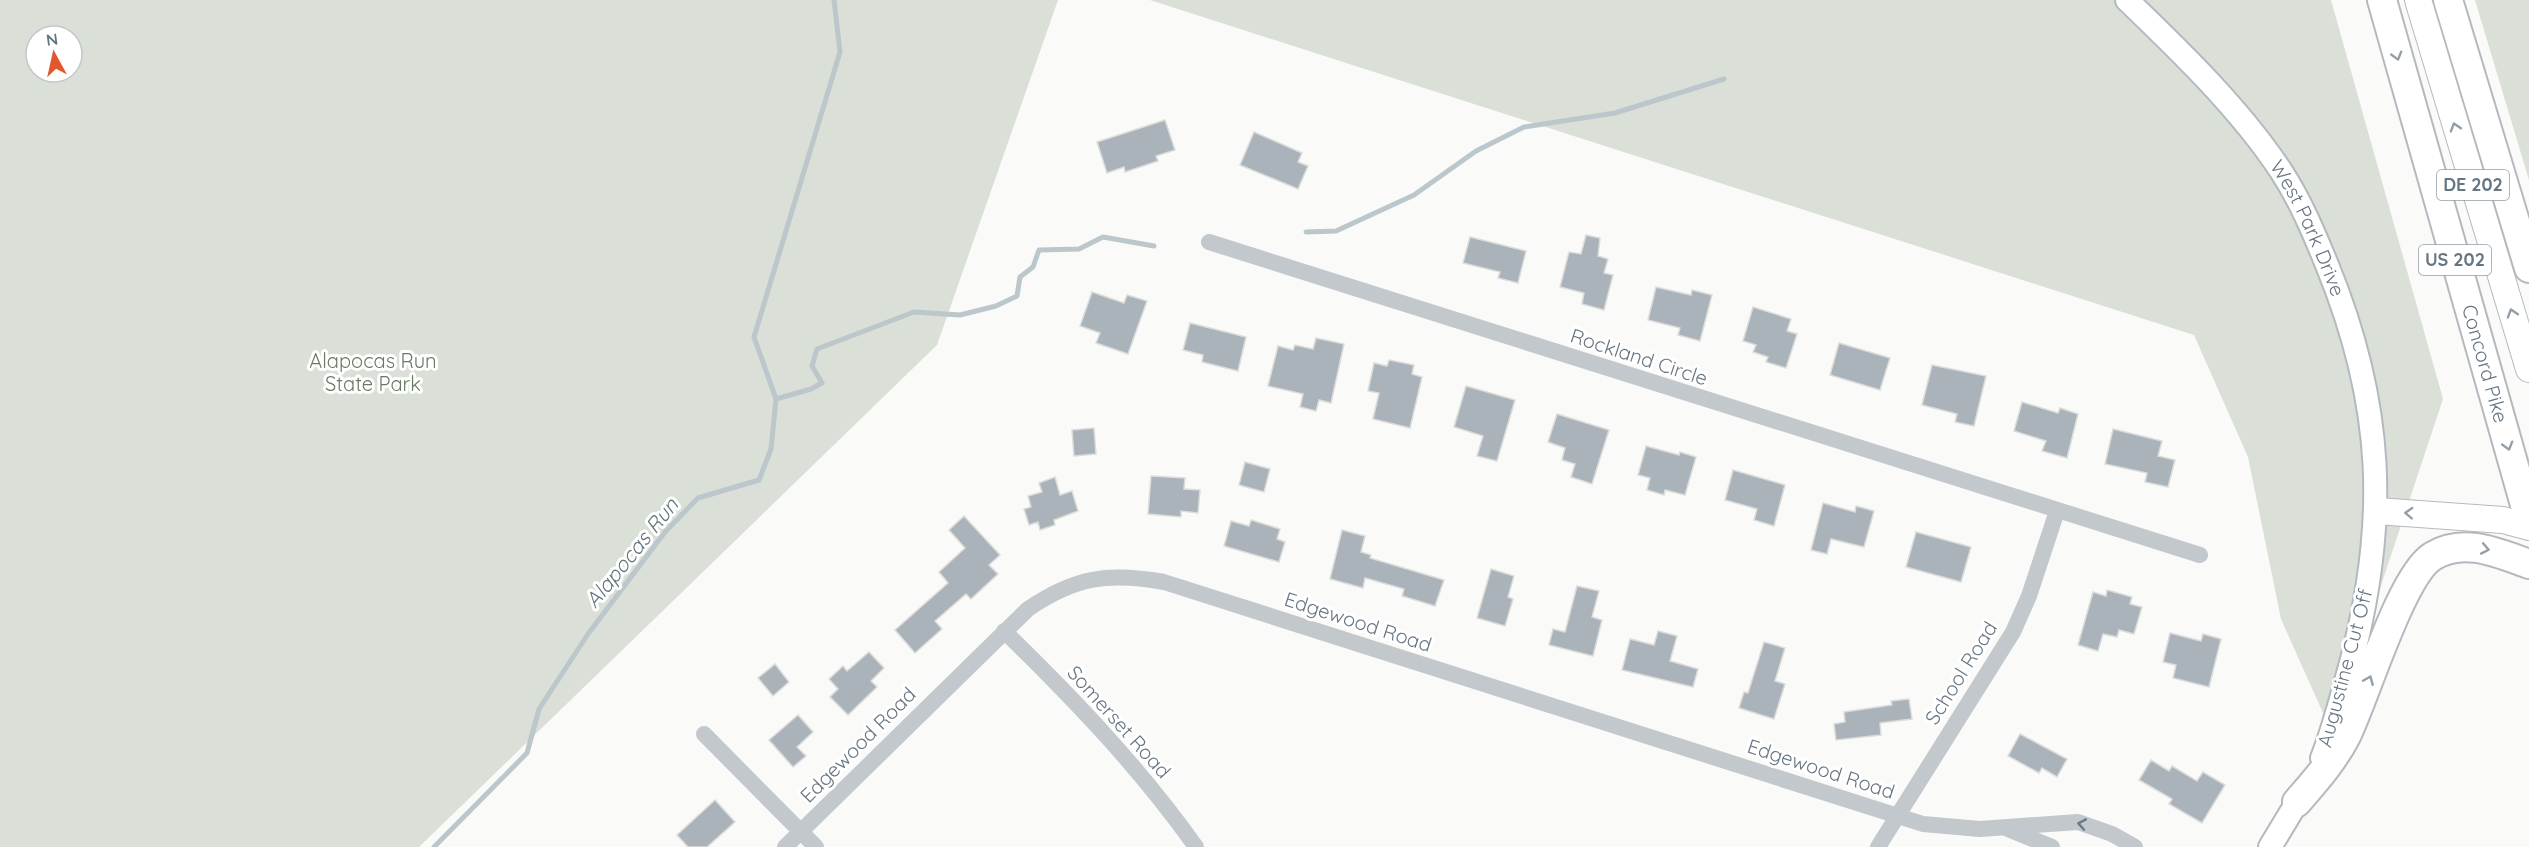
<svg xmlns="http://www.w3.org/2000/svg" width="2529" height="847" font-family="Quicksand,sans-serif">
  <style>
    .green { fill: #dadfd7; fill-rule: evenodd }
    .lines { fill: none; stroke-linecap: round; stroke-linejoin: round }
    .stream { stroke: #bbc7cb; stroke-width: 5 }
    .building { fill: #aab3b9; stroke: #dcdcda; stroke-width: 1.5 }
    .secondary-casing { stroke: #b3babf; stroke-width: 26 }
    .primary-casing { stroke: #b5babe; stroke-width: 28 }
    .highway-casing { stroke: #b4b9bd; stroke-width: 32 }
    .street { stroke: #c3c8cc; stroke-width: 16 }
    .secondary { stroke: #fff; stroke-width: 22 }
    .primary { stroke: #fff; stroke-width: 26 }
    .highway { stroke: #fff; stroke-width: 28 }
    .oneway { stroke: #939fa8 }
    .oneway2 { stroke: #6a7a87 }
    .labels { text-anchor: middle; stroke-width: 6; stroke-linejoin: round; paint-order: stroke }
    .shield { fill: #fff; stroke: #939fa8; stroke-width: 1.5 }
    .shield-label { font-size: 18px; font-weight: bold; fill: #657683 }
    .street-label { font-size: 20px; fill: #657683; stroke: #fff }
    .park-label { font-size: 20px; fill: #687a64; stroke: #fff }
    .water-label { font-size: 21px; font-style: italic; fill: #60757c; stroke: #fff }
  </style>
  <rect width="100%" height="100%" fill="#fafaf8"/>
  <g class="green">
    <path d="M0,0H1058L937,345L419,847H0ZM36,36H72V72H36Z"/>
    <polygon points="1150,0 2331,0 2443,399 2332,733 2281,619 2248,457 2194,335"/>
    <polygon points="2475,0 2529,0 2529,180"/>
  </g>
  <g class="lines">
    <g class="stream">
      <polyline points="1306,232 1336,231 1414,195 1476,151 1524,127 1615,113 1724,79"/>
      <polyline points="776,399 811,389 822,383 812,366 817,349 914,312 960,315 996,306 1017,296 1020,277 1033,267 1039,250 1079,249 1103,237 1154,246"/>
      <polyline points="434,847 527,753 539,709 588,634 665,532 698,498 759,480 771,449 776,399 754,337 840,52 834,0"/>
    </g>
  </g>
  <g class="building">
    <polygon points="1165,120 1175,150 1156,156 1158,161 1125,172 1124,167 1107,173 1097,142"/>
    <polygon points="1254,132 1302,153 1298,162 1308,166 1298,189 1240,165"/>
    <polygon points="1586,235 1600,238 1598,256 1608,259 1604,273 1613,275 1604,310 1582,304 1584,293 1560,287 1569,252 1581,254"/>
    <polygon points="1470,237 1526,251 1518,283 1498,278 1500,272 1463,263"/>
    <polygon points="1656,287 1691,295 1692,290 1712,295 1700,341 1678,335 1680,328 1648,320"/>
    <polygon points="1092,292 1124,303 1127,295 1147,301 1128,354 1096,343 1100,333 1080,326"/>
    <polygon points="1753,307 1791,319 1787,331 1797,334 1786,368 1766,362 1768,357 1753,352 1756,345 1743,341"/>
    <polygon points="1190,323 1246,337 1238,371 1202,362 1203,355 1183,350"/>
    <polygon points="1316,338 1344,344 1331,403 1319,400 1316,411 1300,407 1303,394 1268,386 1278,346 1293,350 1295,345 1313,349"/>
    <polygon points="1839,343 1890,358 1880,390 1830,375"/>
    <polygon points="1389,360 1414,365 1412,374 1422,377 1410,428 1373,419 1379,393 1368,391 1374,363 1387,366"/>
    <polygon points="1932,365 1986,376 1974,426 1955,422 1957,414 1922,405"/>
    <polygon points="1466,386 1515,400 1497,461 1477,456 1483,436 1454,427"/>
    <polygon points="2022,402 2058,413 2060,408 2078,414 2067,458 2042,451 2046,441 2014,431"/>
    <polygon points="1557,414 1609,430 1592,484 1571,477 1575,464 1562,460 1565,448 1548,442"/>
    <polygon points="1094,428 1096,454 1074,456 1072,430"/>
    <polygon points="2113,429 2162,441 2158,456 2175,460 2168,487 2145,482 2147,473 2105,464"/>
    <polygon points="1646,446 1679,455 1680,452 1696,457 1685,495 1665,490 1664,495 1647,490 1650,478 1638,475"/>
    <polygon points="1245,462 1270,469 1264,492 1239,485"/>
    <polygon points="1733,470 1785,485 1774,526 1754,520 1757,509 1725,500"/>
    <polygon points="1151,476 1185,478 1184,489 1200,490 1198,513 1181,511 1181,517 1148,514"/>
    <polygon points="1055,477 1060,495 1072,491 1078,511 1054,520 1055,525 1040,530 1038,522 1029,525 1024,509 1031,507 1028,496 1042,492 1039,483"/>
    <polygon points="1823,503 1855,512 1856,506 1874,511 1864,547 1831,539 1827,554 1811,550"/>
    <polygon points="964,516 1000,555 989,565 998,574 971,599 966,594 935,621 942,629 915,653 895,630 948,583 939,572 965,548 949,530"/>
    <polygon points="1251,520 1280,529 1277,539 1285,542 1279,562 1224,546 1231,521 1249,526"/>
    <polygon points="1342,530 1365,536 1361,552 1371,555 1370,558 1444,580 1435,606 1402,596 1404,589 1365,578 1363,588 1330,579"/>
    <polygon points="1916,532 1971,547 1961,582 1906,567"/>
    <polygon points="1491,569 1514,576 1508,597 1513,599 1505,626 1477,618"/>
    <polygon points="1577,586 1599,591 1592,617 1602,620 1593,656 1549,645 1553,629 1565,632"/>
    <polygon points="2107,590 2132,597 2130,604 2142,607 2134,634 2119,630 2117,637 2103,634 2098,651 2078,645 2093,592 2106,596"/>
    <polygon points="1658,631 1677,636 1670,661 1698,669 1693,687 1622,670 1630,639 1654,645"/>
    <polygon points="2170,633 2201,641 2203,634 2221,639 2209,687 2173,678 2176,665 2163,662"/>
    <polygon points="1764,642 1785,648 1775,681 1785,684 1774,719 1739,708 1744,692 1748,693"/>
    <polygon points="869,652 884,668 871,681 877,687 848,715 830,697 838,689 829,679 843,666 847,671"/>
    <polygon points="775,664 789,682 773,696 758,678"/>
    <polygon points="1909,699 1912,719 1880,723 1881,735 1836,740 1834,724 1845,722 1844,712 1892,705 1891,701"/>
    <polygon points="798,715 813,732 797,747 806,756 793,767 769,740"/>
    <polygon points="2020,734 2067,759 2057,777 2042,768 2039,773 2008,756"/>
    <polygon points="2151,760 2169,771 2172,766 2197,781 2203,772 2225,785 2202,823 2169,804 2172,799 2139,780"/>
    <polygon points="715,800 735,822 707,847 688,847 677,835"/>
  </g>
  <g class="lines">
    <g class="secondary-casing">
      <g id="secondary">
        <path id="s1" d="M2127,0C2181,52 2240,109 2281,171C2300,200 2314,233 2327,265C2384,404 2389,522 2350,667C2341,698 2334,728 2322,758"/>
        <polyline points="2270,847 2305,789"/>
      </g>
    </g>
    <g class="primary-casing">
      <g id="primary">
        <polyline points="2418,0 2529,369"/>
        <polyline points="2377,511 2503,520 2529,527"/>
      </g>
    </g>
    <g class="highway-casing">
      <g id="highway">
        <path id="s2" d="M2382,0L2529,519"/>
        <polyline points="2448,0 2529,268"/>
        <path d="M2297,802C2316,780 2333,761 2346,736C2365,698 2401,575 2433,556C2464,537 2498,553 2529,564"/>
      </g>
    </g>
    <g class="street">
      <polyline points="1209,242 2200,555"/>
      <path d="M1004,631C1073,698 1140,768 1196,847"/>
      <polyline points="704,734 816,847"/>
      <polyline points="2008,829 2052,847"/>
      <path d="M785,847L1028,609C1075,577 1108,572 1164,582L1923,824L1980,829L2078,822L2112,834L2135,847"/>
      <polyline points="1878,847 2013,632 2029,596 2057,511"/>
    </g>
    <use href="#secondary" class="secondary"/>
    <use href="#primary" class="primary"/>
    <use href="#highway" class="highway"/>
  </g>
  <defs><path id="oneway-chevron" d="M-2-3.5L2.5 0L-2 3.5" fill="none" stroke-width="1.6" stroke-linecap="round" stroke-linejoin="round" transform="scale(1.5)"/></defs>
  <g class="oneway">
    <use href="#oneway-chevron" transform="translate(2397 56) rotate(74)"/>
    <use href="#oneway-chevron" transform="translate(2455 127) rotate(-107)"/>
    <use href="#oneway-chevron" transform="translate(2512 313) rotate(-107)"/>
    <use href="#oneway-chevron" transform="translate(2508 446) rotate(74)"/>
    <use href="#oneway-chevron" transform="translate(2409 513) rotate(-177)"/>
    <use href="#oneway-chevron" transform="translate(2485 549) rotate(11)"/>
    <use href="#oneway-chevron" transform="translate(2369 680) rotate(-67)"/>
  </g>
  <use class="oneway2" href="#oneway-chevron" transform="translate(2082 824) rotate(-170)"/>
  <g class="labels">
    <g class="shield">
      <rect x="2437" y="170" width="72" height="30" rx="4.5"/>
      <rect x="2419" y="245" width="72" height="30" rx="4.5"/>
    </g>
    <g class="shield-label">
      <text x="2473" y="191">DE 202</text>
      <text x="2455" y="266">US 202</text>
    </g>
    <g class="street-label">
      <text dy="7" stroke="none"><textPath href="#s1" startOffset="294">West Park Drive</textPath></text>
      <text transform="translate(1639 357) rotate(18)" y="7">Rockland Circle</text>
      <text dy="7" stroke="none"><textPath href="#s2" startOffset="378">Concord Pike</textPath></text>
      <text transform="translate(1358 622) rotate(18)" y="7">Edgewood Road</text>
      <text transform="translate(2345 668) rotate(-75)" y="7">Augustine Cut Off</text>
      <text transform="translate(1961 673) rotate(-58)" y="7">School Road</text>
      <text transform="translate(1119 722) rotate(48)" y="7">Somerset Road</text>
      <text transform="translate(858 745) rotate(-45)" y="7">Edgewood Road</text>
      <text transform="translate(1821 769) rotate(18)" y="7">Edgewood Road</text>
    </g>
    <g class="park-label">
      <text x="373" y="368">Alapocas Run<tspan x="373" dy="23">State Park</tspan></text>
    </g>
    <g class="water-label">
      <text transform="translate(632 553) rotate(-51)" y="7">Alapocas Run</text>
    </g>
  </g>
  <g transform="translate(54 54) rotate(352)"><circle r="28" fill="#ffffff" stroke="#c1c8cd" stroke-width="1.5"/>
  <path d="M0-4.5L10 22L0 15L-10 22Z" fill="#e4572e"/>
  <text y="-9" font-size="16" font-weight="bold" text-anchor="middle" fill="#657683">N</text>
  </g>
</svg>
